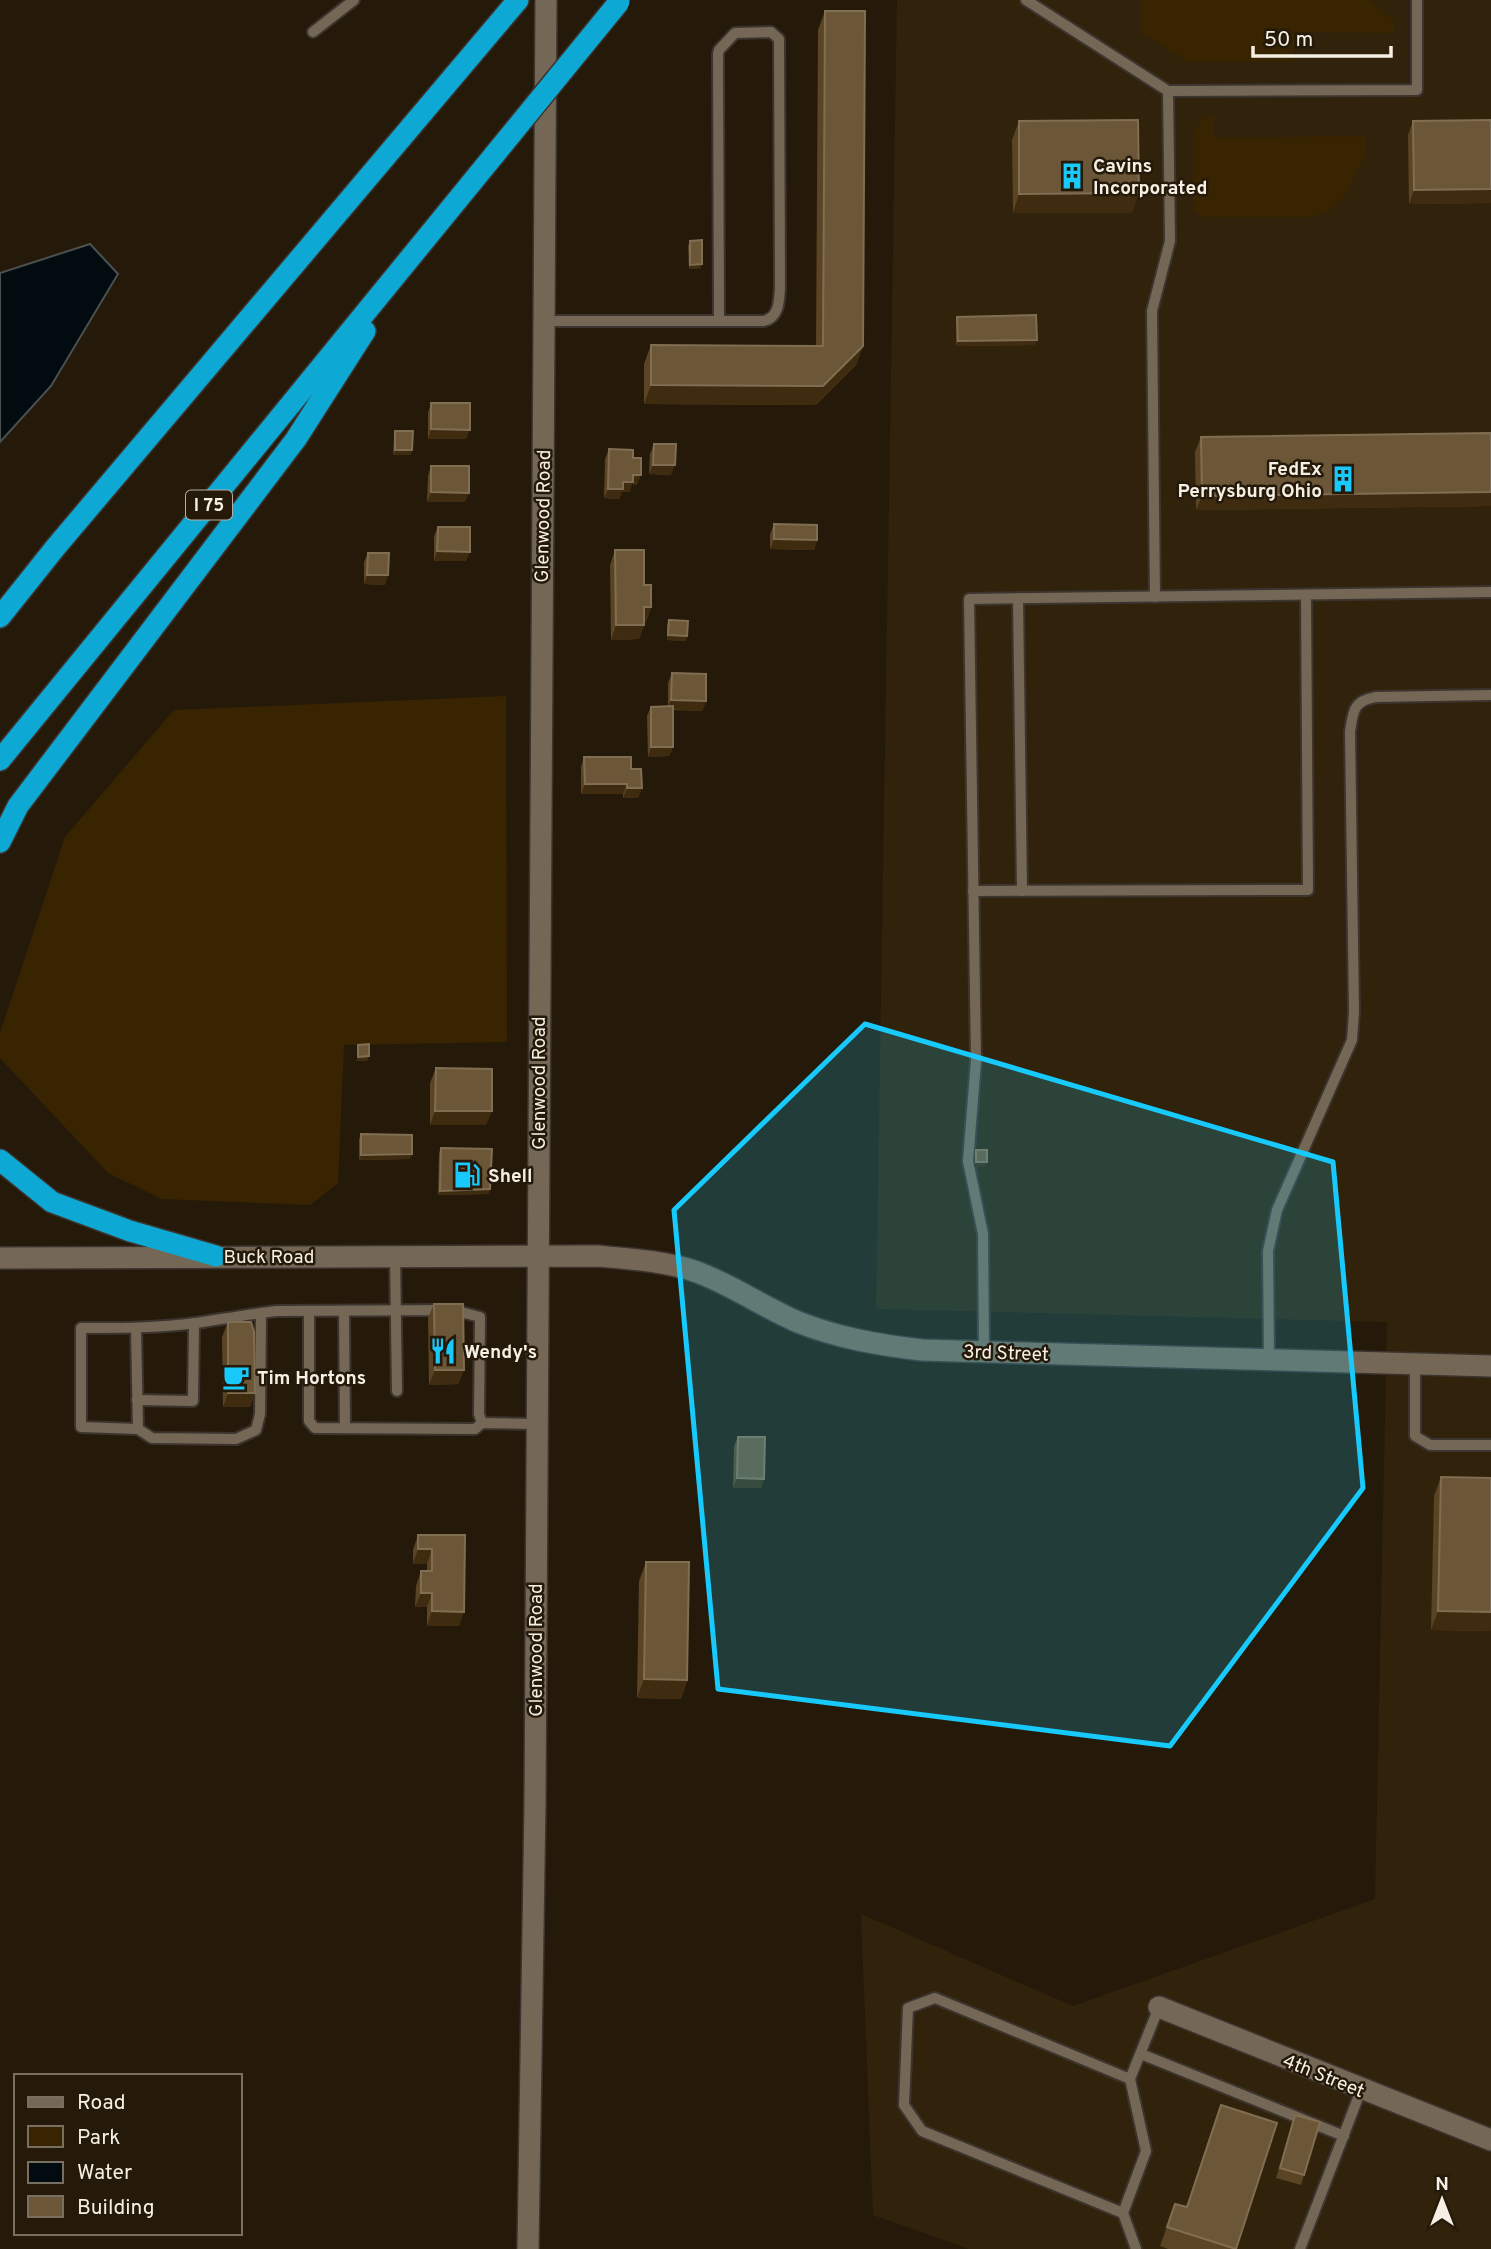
<svg xmlns="http://www.w3.org/2000/svg" width="1491" height="2249" font-family="Overpass,sans-serif">
  <style>
    .built { fill: #31220b }
    .green { fill: #382401 }
    .water { fill: #020c10; stroke: #4b5050; stroke-width: 2 }
    .lines { fill: none; stroke-linecap: round; stroke-linejoin: round }
    .service-casing { stroke: #3c342e; stroke-width: 14 }
    .minor-casing { stroke: #3c342e; stroke-width: 24 }
    .tertiary-casing { stroke: #3c342e; stroke-width: 24 }
    .motorway-casing { stroke: #3c342e; stroke-width: 24 }
    .service { stroke: #746755; stroke-width: 10 }
    .minor { stroke: #746755; stroke-width: 21 }
    .tertiary { stroke: #746755; stroke-width: 21 }
    .motorway { stroke: #0da9d4; stroke-width: 21 }
    .motorway-bridge-casing { stroke: #3c342e; stroke-width: 24; stroke-linecap: butt }
    .motorway-bridge { stroke: #0da9d4; stroke-width: 21 }
    .wall { fill: #5a4423 }
    .shaded-wall { fill: #3e2b10 }
    .building { fill: #6b5637; stroke: #806e52; stroke-width: 2 }
    .marked { fill: #18cafc; fill-opacity: 0.2; stroke: #18cafc; stroke-width: 5; stroke-linejoin: round }
    .labels { text-anchor: middle; stroke-width: 5; stroke-linejoin: round; paint-order: stroke }
    .shield { fill: #251a0a; stroke: #b7afa3; stroke-width: 2 }
    .shield-label { font-size: 18px; font-weight: bold; fill: #f6efe4 }
    .poi-label { font-size: 19px; font-weight: bold; fill: #f6efe4; stroke: #251a0a; text-anchor: start }
    .street-label { font-size: 19px; fill: #f6efe4; stroke: #251a0a }
  </style>
  <rect width="100%" height="100%" fill="#251a0a"/>
  <polygon class="built" points="897,0 1491,0 1491,2249 969,2249 873,2215 861,1914 1073,2006 1375,1899 1387,1322 876,1309"/>
  <g class="green">
    <polygon points="1141,0 1370,0 1394,20 1394,33 1294,32 1294,61 1189,62 1141,33"/>
    <polygon points="1214,116 1214,138 1366,136 1366,154 1344,197 1328,212 1309,217 1205,217 1194,212 1193,202 1193,133 1202,118"/>
    <polygon points="506,696 507,1042 344,1045 338,1183 310,1205 162,1199 108,1173 0,1058 0,1033 65,837 174,710"/>
  </g>
  <polygon class="water" points="90,244 118,274 51,386 0,442 0,273"/>
  <g class="lines">
    <g class="service-casing">
      <g id="service">
        <polyline points="1026,0 1168,91"/>
        <polyline points="313,32 354,0"/>
        <path d="M544,321H764C779,317 779,302 780,288L779,39L771,32L735,33L719,50L718,54L719,321"/>
        <polyline points="1155,597 1152,311 1170,241 1168,91 1417,90 1417,0"/>
        <polyline points="1018,598 1022,891"/>
        <polyline points="973,891 1308,890 1306,595"/>
        <polyline points="395,1255 397,1391"/>
        <polyline points="309,1311 309,1421 315,1428 475,1429 482,1423 536,1424"/>
        <polyline points="344,1311 345,1428"/>
        <path d="M261,1313L260,1414L256,1430L236,1439L152,1438L138,1429L81,1427V1328C119,1328 158,1328 196,1323C223,1319 250,1314 277,1311L453,1310L480,1317L479,1414L482,1423"/>
        <polyline points="136,1328 138,1429"/>
        <polyline points="984,1351 983,1234 968,1161 976,1061 969,599 1491,592"/>
        <path d="M1269,1360L1268,1251L1277,1210L1352,1040L1354,1012L1350,732C1353,711 1353,701 1376,697L1491,695"/>
        <polyline points="1415,1364 1415,1436 1430,1445 1491,1445"/>
        <polyline points="137,1400 193,1401 194,1323"/>
        <polyline points="1141,2054 1344,2136"/>
        <polyline points="1123,2213 1146,2151 1130,2079"/>
        <polyline points="1136,2249 1123,2213 922,2131 904,2105 908,2008 935,1998 1130,2079 1159,2007"/>
        <polyline points="1300,2249 1361,2090"/>
      </g>
    </g>
    <g class="minor-casing">
      <polyline id="minor" points="1159,2007 1491,2140"/>
    </g>
    <g class="tertiary-casing">
      <g id="tertiary">
        <path d="M0,1258L597,1256C631,1259 665,1261 697,1272C732,1285 763,1307 798,1322C838,1338 879,1345 922,1350L1491,1366"/>
        <polyline points="528,2249 535,1802 546,0"/>
      </g>
    </g>
    <g class="motorway-casing">
      <g id="motorway">
        <polyline points="0,617 55,548 518,0"/>
        <polyline points="0,760 495,154"/>
        <polyline points="0,842 18,806 296,439 365,331"/>
        <polyline points="0,1160 52,1202 130,1231 216,1256"/>
      </g>
    </g>
    <use href="#service" class="service"/>
    <use href="#minor" class="minor"/>
    <use href="#tertiary" class="tertiary"/>
    <use href="#motorway" class="motorway"/>
    <g class="motorway-bridge-casing">
      <polyline id="motorway-bridge" points="495,154 619,2"/>
    </g>
    <use href="#motorway-bridge" class="motorway-bridge"/>
  </g>
  <g class="wall">
    <polygon points="825,11 863,346 856,365 816,405 644,404 644,364 651,345 816,346 818,30"/>
    <polygon points="1491,120 1491,203 1409,204 1408,135 1413,121"/>
    <polygon points="1019,121 1132,213 1013,213 1012,140"/>
    <polygon points="690,241 700,269 689,269 688,246"/>
    <polygon points="957,317 1035,345 956,346 956,321"/>
    <polygon points="431,403 466,439 428,439 428,413"/>
    <polygon points="395,431 411,455 393,455 394,435"/>
    <polygon points="1491,433 1491,506 1196,510 1195,452 1201,437"/>
    <polygon points="654,444 671,475 649,474 650,454"/>
    <polygon points="609,449 633,458 637,485 632,484 629,492 622,492 619,499 604,498 605,459"/>
    <polygon points="431,466 465,502 427,502 428,476"/>
    <polygon points="774,524 817,540 814,550 770,549 770,534"/>
    <polygon points="438,527 466,561 434,561 434,536"/>
    <polygon points="615,550 644,585 651,607 646,622 644,622 644,625 639,639 611,640 610,565"/>
    <polygon points="368,553 385,585 364,584 364,562"/>
    <polygon points="669,620 686,641 667,640 667,625"/>
    <polygon points="672,673 706,701 702,711 673,710 673,747 669,756 648,757 647,716 651,707 668,706 668,683"/>
    <polygon points="584,757 631,769 642,788 638,798 623,798 623,794 581,794 581,767"/>
    <polygon points="436,1068 486,1125 430,1125 430,1083"/>
    <polygon points="361,1134 410,1159 359,1160 359,1139"/>
    <polygon points="441,1148 490,1189 488,1194 438,1195 439,1153"/>
    <polygon points="434,1304 464,1370 458,1384 429,1385 428,1318"/>
    <polygon points="228,1322 255,1393 250,1407 223,1407 222,1337"/>
    <polygon points="738,1437 764,1479 761,1488 733,1488 734,1446"/>
    <polygon points="1441,1477 1491,1478 1491,1631 1431,1630 1434,1496"/>
    <polygon points="418,1535 465,1535 459,1626 427,1626 427,1607 415,1607 416,1586 421,1571 427,1571 427,1564 413,1564 413,1550"/>
    <polygon points="646,1562 687,1680 681,1699 637,1698 639,1581"/>
    <polygon points="1221,2105 1236,2249 1168,2249 1160,2246 1175,2204 1187,2207"/>
    <polygon points="1295,2115 1304,2175 1301,2185 1276,2178"/>
  </g>
  <g class="shaded-wall">
    <polygon points="1491,189 1491,203 1409,204 1414,190"/>
    <polygon points="1139,193 1132,213 1013,213 1019,194"/>
    <polygon points="702,264 700,269 689,269 690,265"/>
    <polygon points="1037,340 1035,345 956,346 958,341"/>
    <polygon points="863,346 856,365 816,405 644,404 651,385"/>
    <polygon points="431,429 470,430 466,439 428,439"/>
    <polygon points="395,450 412,450 411,455 393,455"/>
    <polygon points="653,465 675,465 671,475 649,474"/>
    <polygon points="633,475 641,475 637,485 632,484 629,492 622,492 619,499 604,498 608,489 623,482"/>
    <polygon points="431,492 469,493 465,502 427,502"/>
    <polygon points="1491,492 1491,506 1196,510 1202,496"/>
    <polygon points="774,539 817,540 814,550 770,549"/>
    <polygon points="437,551 470,552 466,561 434,561"/>
    <polygon points="367,575 388,575 385,585 364,584"/>
    <polygon points="644,607 651,607 646,622 639,622"/>
    <polygon points="616,625 644,625 639,639 611,640"/>
    <polygon points="668,635 687,636 686,641 667,640"/>
    <polygon points="671,700 706,701 702,711 667,709"/>
    <polygon points="651,747 673,747 669,756 648,757"/>
    <polygon points="585,784 627,784 623,794 581,794"/>
    <polygon points="627,788 642,788 638,798 623,798"/>
    <polygon points="369,1056 367,1061 356,1061 358,1057"/>
    <polygon points="435,1111 492,1111 486,1125 430,1125"/>
    <polygon points="412,1154 410,1159 359,1160 361,1155"/>
    <polygon points="976,1162 987,1162 985,1167 974,1167"/>
    <polygon points="490,1189 488,1194 438,1195 440,1191"/>
    <polygon points="435,1370 464,1370 458,1384 429,1385"/>
    <polygon points="228,1393 255,1393 250,1407 223,1407"/>
    <polygon points="737,1478 764,1479 761,1488 733,1488"/>
    <polygon points="418,1549 432,1549 427,1564 413,1564"/>
    <polygon points="421,1593 432,1593 427,1607 415,1607"/>
    <polygon points="432,1611 464,1612 459,1626 427,1626"/>
    <polygon points="1438,1611 1491,1612 1491,1631 1431,1630"/>
    <polygon points="644,1679 687,1680 681,1699 637,1698"/>
  </g>
  <g class="building">
    <polygon points="825,11 865,11 863,346 823,386 651,385 651,345 823,346"/>
    <polygon points="1138,120 1139,193 1019,194 1019,121"/>
    <polygon points="1491,120 1491,189 1414,190 1413,121"/>
    <polygon points="702,240 702,264 690,265 690,241"/>
    <polygon points="1036,315 1037,340 958,341 957,317"/>
    <polygon points="431,403 470,403 470,430 431,429"/>
    <polygon points="395,431 413,431 412,450 395,450"/>
    <polygon points="1491,433 1491,492 1202,496 1201,437"/>
    <polygon points="654,444 676,444 675,465 653,465"/>
    <polygon points="609,449 633,450 633,458 641,458 641,475 633,475 633,482 623,482 623,489 608,489"/>
    <polygon points="431,466 469,466 469,493 431,492"/>
    <polygon points="774,524 817,525 817,540 774,539"/>
    <polygon points="438,527 470,527 470,552 437,551"/>
    <polygon points="615,550 644,550 644,585 651,585 651,607 644,607 644,625 616,625"/>
    <polygon points="368,553 389,553 388,575 367,575"/>
    <polygon points="669,620 688,621 687,636 668,635"/>
    <polygon points="672,673 706,674 706,701 671,700"/>
    <polygon points="673,706 673,747 651,747 651,707"/>
    <polygon points="584,757 631,757 631,769 641,769 642,788 627,788 627,784 585,784"/>
    <polygon points="369,1044 369,1056 358,1057 358,1045"/>
    <polygon points="436,1068 492,1069 492,1111 435,1111"/>
    <polygon points="361,1134 412,1135 412,1154 361,1155"/>
    <polygon points="441,1148 492,1149 490,1189 440,1191"/>
    <rect x="976" y="1150" width="11" height="12"/>
    <polygon points="434,1304 463,1304 464,1370 435,1370"/>
    <polygon points="228,1322 251,1322 254,1332 255,1393 228,1393"/>
    <polygon points="738,1437 765,1437 764,1479 737,1478"/>
    <polygon points="1441,1477 1491,1478 1491,1612 1438,1611"/>
    <polygon points="418,1535 465,1535 464,1612 432,1611 432,1593 421,1593 421,1571 432,1571 432,1549 418,1549"/>
    <polygon points="646,1562 689,1562 687,1680 644,1679"/>
    <polygon points="1221,2105 1277,2123 1236,2249 1167,2227 1175,2204 1187,2207"/>
    <polygon points="1295,2115 1320,2122 1304,2175 1280,2168"/>
  </g>
  <path class="marked" d="M865,1024L1333,1162L1363,1488L1170,1746L718,1689L674,1210Z"/>
  <defs>
    <g id="building-bare" transform="scale(2.1)"><path d="M-4-6H4V6H1V3H-1V6H-4ZM-2.5-4.3h1.7v1.8h-1.7ZM.8-4.3h1.7v1.8H.8ZM-2.5-1h1.7V.8h-1.7ZM.8-1h1.7V.8H.8Z" fill="#18cafc" stroke="#251a0a" stroke-width="2.5" paint-order="stroke"/></g>
    <g id="fuel-bare" transform="scale(2.1)"><path d="M-5.5-6h7V0h2V4h1.3V-2.5L3-4.5l.8-.8L6-3V5H2.5V1h-1V6h-7ZM-4.2-4.7v3.2H.2V-4.7Z" fill="#18cafc" stroke="#251a0a" stroke-width="2.5" paint-order="stroke"/></g>
    <g id="restaurant-bare" transform="scale(2.1)"><path d="M-5-6h1v4h1v-4h1v4h1v-4h1v5L-1.5 .5V6h-2V.5L-5-1ZM5-6V6H3V1.5H1.5Q1.5-4 5-6Z" fill="#18cafc" stroke="#251a0a" stroke-width="2.5" paint-order="stroke"/></g>
    <g id="cafe-bare" transform="scale(2.1)"><path d="M-5.5-4.5H6V0H3Q3 3.5 0 3.5H-2.5Q-5.5 3.5-5.5 0ZM3-3.2v2h1.7v-2ZM-6 4.5H4V6H-6Z" fill="#18cafc" stroke="#251a0a" stroke-width="2.5" paint-order="stroke"/></g>
  </defs>
  <g fill-rule="evenodd">
    <use href="#building-bare" x="1072" y="176"/>
    <use href="#building-bare" x="1343" y="479"/>
    <use href="#fuel-bare" x="467" y="1175"/>
    <use href="#restaurant-bare" x="443" y="1351"/>
    <use href="#cafe-bare" x="236" y="1377"/>
  </g>
  <g class="labels">
    <rect class="shield" x="186" y="490.5" width="46" height="29" rx="5"/>
    <g class="shield-label">
      <text x="209" y="511">I 75</text>
    </g>
    <g class="poi-label">
      <text x="1093" y="172">Cavins<tspan x="1093" dy="22">Incorporated</tspan></text>
      <text x="1322" y="475" text-anchor="end">FedEx<tspan x="1322" dy="22">Perrysburg Ohio</tspan></text>
      <text x="488" y="1182">Shell</text>
      <text x="464" y="1358">Wendy's</text>
      <text x="257" y="1384">Tim Hortons</text>
    </g>
    <g class="street-label">
      <text transform="translate(542 516) rotate(-89)" y="7">Glenwood Road</text>
      <text transform="translate(538 1083) rotate(-90)" y="7">Glenwood Road</text>
      <text x="269" y="1263">Buck Road</text>
      <text transform="translate(1006 1352) rotate(2)" y="7">3rd Street</text>
      <text transform="translate(535 1650) rotate(-90)" y="7">Glenwood Road</text>
      <text transform="translate(1324 2075) rotate(22)" y="7">4th Street</text>
    </g>
  </g>
  <rect x="14" y="2074" width="228" height="161" fill="#251a0a" stroke="#796f61" stroke-width="2"/>
  <rect x="28" y="2097" width="35" height="10" fill="#746755" stroke="#796f61" stroke-width="2"/>
  <text x="77" y="2109" font-size="21" fill="#f6efe4">Road</text>
  <rect x="28" y="2126" width="35" height="21" fill="#382401" stroke="#796f61" stroke-width="2"/>
  <text x="77" y="2144" font-size="21" fill="#f6efe4">Park</text>
  <rect x="28" y="2162" width="35" height="21" fill="#020c10" stroke="#796f61" stroke-width="2"/>
  <text x="77" y="2179" font-size="21" fill="#f6efe4">Water</text>
  <rect x="28" y="2196" width="35" height="21" fill="#6b5637" stroke="#796f61" stroke-width="2"/>
  <text x="77" y="2214" font-size="21" fill="#f6efe4">Building</text>
  <g transform="translate(1442 2200)" stroke="#251a0a" stroke-width="5" paint-order="stroke">
  <path d="M0-5L12 26L0 18L-12 26Z" fill="#f6efe4"/>
  <text y="-10" font-size="19" font-weight="bold" text-anchor="middle" fill="#f6efe4">N</text>
  </g>
  <path d="M1253 46v10h138v-10" fill="none" stroke="#f6efe4" stroke-width="3.5"/>
  <text x="1264" y="46" font-size="21" fill="#f6efe4" stroke="#251a0a" stroke-width="5" paint-order="stroke">50 m</text>
</svg>
